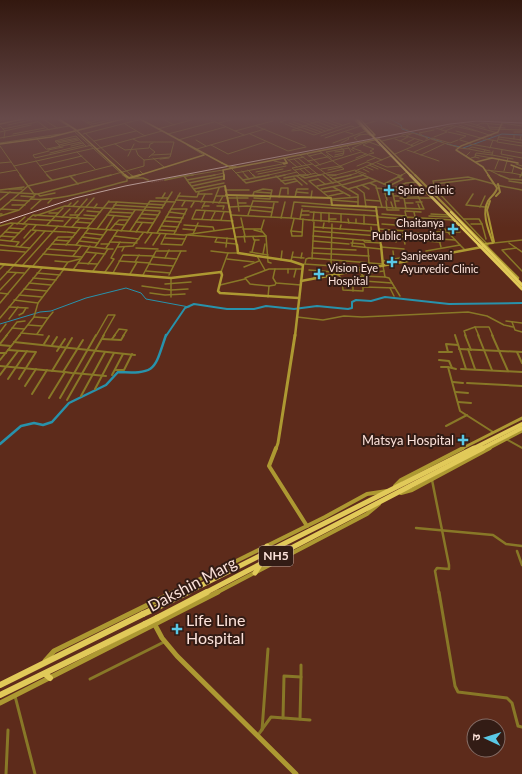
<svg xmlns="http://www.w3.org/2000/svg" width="522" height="774" font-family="Lato,'Noto Sans Devanagari',sans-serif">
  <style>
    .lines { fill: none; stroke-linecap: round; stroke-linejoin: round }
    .stream { stroke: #2892ab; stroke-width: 1 }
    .canal-far1 { stroke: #2892ab; stroke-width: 2 }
    .canal { stroke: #2892ab; stroke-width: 2.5 }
    .street-tunnel { stroke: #754638; stroke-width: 1.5; stroke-dasharray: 1.5 0.5; stroke-linecap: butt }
    .street-far4 { stroke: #887827; stroke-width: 1 }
    .street-far3 { stroke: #887827; stroke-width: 1.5 }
    .street-far2 { stroke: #887827; stroke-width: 2 }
    .street-far1 { stroke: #887827; stroke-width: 2.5 }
    .street { stroke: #887827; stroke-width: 3 }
    .secondary-far5 { stroke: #ad9932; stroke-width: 1.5 }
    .secondary-far4 { stroke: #ad9932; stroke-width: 2 }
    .secondary-far3 { stroke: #ad9932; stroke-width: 2.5 }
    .secondary-far2 { stroke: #ad9932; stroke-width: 3 }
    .secondary-far1 { stroke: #ad9932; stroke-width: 4 }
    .secondary { stroke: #ad9932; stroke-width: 5 }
    .highway-far5 { stroke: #e1ca59; stroke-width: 2 }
    .highway-far4 { stroke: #e1ca59; stroke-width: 2.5 }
    .highway-far3 { stroke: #e1ca59; stroke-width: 3 }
    .highway-far2 { stroke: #e1ca59; stroke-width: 4 }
    .highway-far1 { stroke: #e1ca59; stroke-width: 5 }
    .highway { stroke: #e1ca59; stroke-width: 6 }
    .rail { stroke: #e6c9c0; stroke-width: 1 }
    .secondary-bridge { stroke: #ad9932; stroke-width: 1.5 }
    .highway-bridge-far1 { stroke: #e1ca59; stroke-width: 2 }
    .highway-bridge { stroke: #e1ca59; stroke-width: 6 }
    .poi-dot { fill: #5ac8e5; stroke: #331c15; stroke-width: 1.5 }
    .labels { text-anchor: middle; stroke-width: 4; stroke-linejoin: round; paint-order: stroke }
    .far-poi-label { font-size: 11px; fill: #fce2da; stroke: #331c15; text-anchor: start }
    .shield { fill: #331c15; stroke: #c0a79f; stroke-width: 1 }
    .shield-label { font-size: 12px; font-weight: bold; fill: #fce2da }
    .poi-label { font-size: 13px; fill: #fce2da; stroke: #331c15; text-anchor: end }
    .near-street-label { font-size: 16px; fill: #fce2da; stroke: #331c15 }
    .near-poi-label { font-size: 16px; fill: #fce2da; stroke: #331c15; text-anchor: start }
  </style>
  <rect width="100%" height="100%" fill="#5d2b1b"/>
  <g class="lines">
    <g class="stream">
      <polyline points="390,119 401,125 402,129 442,142"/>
      <polyline points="447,144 460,147"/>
      <polyline points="463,148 502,134 522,135"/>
      <polyline points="0,324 40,312 51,311 86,298 126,288 141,293 146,299 189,307"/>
    </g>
    <polyline class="canal-far1" points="166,336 185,308 194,304 227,309 254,309 266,306 294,309 317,306 348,309 352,308 352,302 356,300 371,301 385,297 449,304 522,303"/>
    <path class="canal" d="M0,444L21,426L34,423L43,425L52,422L69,403L106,385L118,372C157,374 154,370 166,335"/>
    <polyline class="street-tunnel" points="148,180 152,182 165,180"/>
    <g class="street-far4">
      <polyline points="43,119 57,128"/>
      <polyline points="57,119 68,126"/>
      <polyline points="81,119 93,126"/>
      <polyline points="84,119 93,124 114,119"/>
      <polyline points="163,119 174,125"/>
      <polyline points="209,119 244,135"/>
      <polyline points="303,119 313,123"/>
      <polyline points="310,119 317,122"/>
      <polyline points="317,119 337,126"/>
      <polyline points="325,119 342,125"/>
      <polyline points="353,119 360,126"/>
      <polyline points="378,119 408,130"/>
      <polyline points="298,120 309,124"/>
      <polyline points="333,120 336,119"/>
      <polyline points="0,121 10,119"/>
      <polyline points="37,121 49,130"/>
      <polyline points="294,121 300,119"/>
      <polyline points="293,122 321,132"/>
      <polyline points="318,122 333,128"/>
      <polyline points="398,122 404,119"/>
      <polyline points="467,122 485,128"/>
      <polyline points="87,123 103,119"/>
      <polyline points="219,123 234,119"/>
      <polyline points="283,123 280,122 289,119"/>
      <polyline points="289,123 317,133"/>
      <polyline points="461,123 498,133"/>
      <polyline points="487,123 490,129 522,130"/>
      <polyline points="502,123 522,126"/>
      <polyline points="125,124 145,136"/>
      <polyline points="285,124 314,135 350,123"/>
      <polyline points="314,124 330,130"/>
      <polyline points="365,124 376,121"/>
      <polyline points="8,125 36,119"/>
      <polyline points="310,125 325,131"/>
      <polyline points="450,125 476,131"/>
      <polyline points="459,125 492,136"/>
      <polyline points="477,125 482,123 503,125"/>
      <polyline points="0,126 5,131 4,138"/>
      <polyline points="256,126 305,146"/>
      <polyline points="489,127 505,128"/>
      <polyline points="436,128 445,131 455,127"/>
      <polyline points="3,129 37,122"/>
      <polyline points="158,129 195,119"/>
      <polyline points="441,129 448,126 452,127"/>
      <polyline points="292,130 326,119"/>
      <polyline points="74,131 124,176"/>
      <polyline points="235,131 273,121"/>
      <polyline points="292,131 301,130"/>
      <polyline points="456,131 484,139"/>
      <polyline points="0,132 31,125"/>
      <polyline points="346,132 353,134"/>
      <polyline points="448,132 466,136 460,139"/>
      <polyline points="514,132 522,132"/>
      <polyline points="85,133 132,176"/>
      <polyline points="13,134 45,128"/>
      <polyline points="83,134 142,119"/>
      <polyline points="168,134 214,122"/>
      <polyline points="250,134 288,151 306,147"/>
      <polyline points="358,135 369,134"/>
      <polyline points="402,135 411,133"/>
      <polyline points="422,135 419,133 434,130"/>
      <polyline points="514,135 514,139"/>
      <polyline points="321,136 351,126 354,127"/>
      <polyline points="499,136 497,142 522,146"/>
      <polyline points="434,137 447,132 445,131"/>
      <polyline points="499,137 522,140"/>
      <polyline points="0,138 69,126"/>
      <polyline points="325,138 361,126"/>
      <polyline points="37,139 46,149"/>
      <polyline points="395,139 413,146"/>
      <polyline points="431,139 460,148 468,149 472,147 490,151"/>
      <polyline points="485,139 497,141"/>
      <polyline points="498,139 522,143"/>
      <polyline points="178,140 225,127"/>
      <polyline points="196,140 206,146"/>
      <polyline points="357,140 354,138 360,135"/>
      <polyline points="460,140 470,143"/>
      <polyline points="520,140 521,136"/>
      <polyline points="94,141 136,131"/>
      <polyline points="382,141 402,136 406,137"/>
      <polyline points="400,141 408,137"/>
      <polyline points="423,141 406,136 413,133 428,138 426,139"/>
      <polyline points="56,142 77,138"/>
      <polyline points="369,142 380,146"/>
      <polyline points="369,142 363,145 374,149 370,151 374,153 369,154"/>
      <polyline points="0,143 60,134"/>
      <polyline points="58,143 78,139"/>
      <polyline points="333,143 366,131"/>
      <polyline points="341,143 349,139 348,138"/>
      <polyline points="406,143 414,139"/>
      <polyline points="115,144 125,150 149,148 150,144 153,143"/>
      <polyline points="470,144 522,153"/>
      <polyline points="59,145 79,140"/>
      <polyline points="187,145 204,155"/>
      <polyline points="211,145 228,154 265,142"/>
      <polyline points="411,145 419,141"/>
      <polyline points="0,146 21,176"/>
      <polyline points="60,146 55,141 76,136 86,146"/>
      <polyline points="71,146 83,143"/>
      <polyline points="349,148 351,152"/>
      <polyline points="490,148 493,140"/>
      <polyline points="47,149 81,142"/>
      <polyline points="96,149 162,131"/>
      <polyline points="197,149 265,129"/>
      <polyline points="351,149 354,151"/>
      <polyline points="469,149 484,152 485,150"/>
      <polyline points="48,150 63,147"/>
      <polyline points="136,150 138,155 144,160"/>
      <polyline points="407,150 439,161"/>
      <polyline points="502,150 501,154 522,158"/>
      <polyline points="49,151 33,155 35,158 92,145"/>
      <polyline points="361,151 352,148 366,142"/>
      <polyline points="77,152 95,169"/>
      <polyline points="335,152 344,151"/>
      <polyline points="414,152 437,142"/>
      <polyline points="484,152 492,153"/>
      <polyline points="50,153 84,145"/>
      <polyline points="307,154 320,165"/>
      <polyline points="395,154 432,138 450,143 458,140"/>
      <polyline points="152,155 171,154"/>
      <polyline points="300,155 329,176"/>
      <polyline points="327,155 331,158"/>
      <polyline points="335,155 344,153"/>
      <polyline points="421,155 444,144"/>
      <polyline points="475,155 492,158"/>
      <polyline points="492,155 508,158 504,171"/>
      <polyline points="128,156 134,144"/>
      <polyline points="309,156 322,153"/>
      <polyline points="466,156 470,152"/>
      <polyline points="149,157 155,152 150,148"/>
      <polyline points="333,157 326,152 349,148 346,145"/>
      <polyline points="334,157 343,155 344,150 340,147"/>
      <polyline points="475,157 479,158"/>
      <polyline points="153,158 164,167"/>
      <polyline points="286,158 297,167"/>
      <polyline points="298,158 316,173"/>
      <polyline points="356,158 366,154"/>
      <polyline points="471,158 475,157 476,153 492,155 493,151"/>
      <polyline points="508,158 513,159"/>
      <polyline points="160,159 169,158"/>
      <polyline points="294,159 302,166"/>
      <polyline points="289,160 304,157"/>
      <polyline points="36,161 48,176"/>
      <polyline points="274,161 283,163"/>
      <polyline points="308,161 327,157"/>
      <polyline points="367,161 375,158"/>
      <polyline points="0,163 11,162"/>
      <polyline points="377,163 387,167 401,166"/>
      <polyline points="516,164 522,166"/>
      <polyline points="369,165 378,169"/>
      <polyline points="14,166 95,148"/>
      <polyline points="40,166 82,156"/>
      <polyline points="315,166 361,152 382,160"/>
      <polyline points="357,166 367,162 400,176"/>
      <polyline points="366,167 373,170"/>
      <polyline points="231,168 239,176"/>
      <polyline points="304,168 311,174"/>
      <polyline points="300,169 306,174"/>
      <polyline points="321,169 340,166 368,155"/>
      <polyline points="363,169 369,172"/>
      <polyline points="495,169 499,159"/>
      <polyline points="248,170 254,176"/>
      <polyline points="295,170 309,167"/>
      <polyline points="328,170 342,167"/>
      <polyline points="485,170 512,173 514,166"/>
      <polyline points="489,170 501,176"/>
      <polyline points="140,171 143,174"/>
      <polyline points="242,171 246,176"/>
      <polyline points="358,171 366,174"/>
      <polyline points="45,172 87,162"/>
      <polyline points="256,172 286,166"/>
      <polyline points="297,172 292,168 312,164"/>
      <polyline points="0,173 17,170"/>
      <polyline points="236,173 282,164"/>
      <polyline points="512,173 522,175"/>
      <polyline points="258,174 283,169"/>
      <polyline points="71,176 114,165"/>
      <polyline points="108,176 144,166 144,160 170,157 174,142 139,142 133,139"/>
      <polyline points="186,176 223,170"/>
      <polyline points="210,176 224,173"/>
      <polyline points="264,176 291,170"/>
      <polyline points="280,176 297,172 301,176"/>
      <polyline points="297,176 300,175"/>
      <polyline points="303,176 316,173 319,175 344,169 319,151"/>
      <polyline points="316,176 319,175"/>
      <polyline points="332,176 355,170"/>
      <polyline points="347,176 357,173"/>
      <polyline points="361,176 363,175"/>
      <polyline points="365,176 355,171 391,156"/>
      <polyline points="400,176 407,172"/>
      <polyline points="521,176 522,172"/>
    </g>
    <g class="street-far3">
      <polyline points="20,175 34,194"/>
      <polyline points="47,175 52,180"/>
      <polyline points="123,175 127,178"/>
      <polyline points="131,175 134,177"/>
      <polyline points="238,175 246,183 285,175"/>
      <polyline points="245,175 249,179"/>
      <polyline points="253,175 255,177"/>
      <polyline points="300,175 308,175"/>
      <polyline points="318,175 321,175"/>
      <polyline points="323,175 333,183"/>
      <polyline points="328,175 336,175"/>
      <polyline points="363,175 384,184 402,175"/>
      <polyline points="398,175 401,176"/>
      <polyline points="499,175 509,179 522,180"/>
      <polyline points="520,175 522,175"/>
      <polyline points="70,176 78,184"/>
      <polyline points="224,176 189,183 196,192 225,186"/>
      <polyline points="276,176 285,184 297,181"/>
      <polyline points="297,176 307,184"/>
      <polyline points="301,176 305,178 319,175"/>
      <polyline points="330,177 342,185 368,178"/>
      <polyline points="520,177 521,175"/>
      <polyline points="131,178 143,178 148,180"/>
      <polyline points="284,178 300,175"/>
      <polyline points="294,178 302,185"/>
      <polyline points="318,179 309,181 330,198"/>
      <polyline points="318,179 325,184"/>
      <polyline points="333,179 351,175"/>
      <polyline points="475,179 434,184 433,181 468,177 494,184"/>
      <polyline points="165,180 184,176"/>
      <polyline points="187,180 184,176 193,175"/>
      <polyline points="243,180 269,175"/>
      <polyline points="281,181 295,179"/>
      <polyline points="509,181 522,183"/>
      <polyline points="337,182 363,175"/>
      <polyline points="189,183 187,180 215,175"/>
      <polyline points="370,183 376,186 382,207"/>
      <polyline points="384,184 389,186 403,179 398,177"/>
      <polyline points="434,184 437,191 488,245"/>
      <polyline points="362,185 369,189"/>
      <polyline points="496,185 522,190"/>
      <polyline points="192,186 224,179"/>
      <polyline points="317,186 336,182"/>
      <polyline points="342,186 348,189 376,181"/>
      <polyline points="333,187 350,196"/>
      <polyline points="356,187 364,193 366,207"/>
      <polyline points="376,188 384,189"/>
      <polyline points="9,189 22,189"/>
      <polyline points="194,189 224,183"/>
      <polyline points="321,189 341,185"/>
      <polyline points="348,189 358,195 358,206"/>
      <polyline points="392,189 406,183 417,182"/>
      <polyline points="394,189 398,190 413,186"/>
      <polygon points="409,189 417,192 403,192"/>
      <polyline points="0,190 24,187"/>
      <polyline points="225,190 249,190"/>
      <polyline points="415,190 422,187"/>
      <polyline points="0,192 38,194 111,175"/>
      <polyline points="256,192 271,193"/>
      <polyline points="296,192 308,193"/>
      <polyline points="324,192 339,190"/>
      <polyline points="38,194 40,196 55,193"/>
      <polyline points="198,194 212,194"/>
      <polyline points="385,194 393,194"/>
      <polyline points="473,194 466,205 485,207"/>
      <polyline points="253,195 254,192 263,189 272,190 270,199 254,198"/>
      <polyline points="21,196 34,197"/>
      <polyline points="178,196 197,197 199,192"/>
      <polyline points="216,196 226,196"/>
      <polyline points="329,196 343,193"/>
      <polyline points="394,196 399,196"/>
      <polyline points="237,197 239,211"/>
      <polyline points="279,197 281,188 288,188 288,194"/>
      <polyline points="295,197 297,189 308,189"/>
      <polyline points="156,198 168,198"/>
      <polyline points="162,198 165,193"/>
      <polyline points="227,198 248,198"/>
      <polyline points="311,198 312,191"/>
      <polyline points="400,198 433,198"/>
      <polyline points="404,198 406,209"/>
      <path d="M31,199C60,202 98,188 127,181V179"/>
      <polyline points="332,199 358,197"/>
      <polyline points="0,200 10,192"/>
      <polyline points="11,200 29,201"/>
      <polyline points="176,200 228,203"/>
      <polyline points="332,200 358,202"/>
      <polyline points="366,200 380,201"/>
      <polyline points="253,201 278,202"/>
      <polyline points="386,201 387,210 399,210"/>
      <polyline points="395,201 399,201"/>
      <polyline points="117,202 164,205"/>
      <polyline points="201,202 205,194"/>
      <polyline points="391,202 393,208"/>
      <polyline points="416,202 422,202"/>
      <polyline points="48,203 52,199"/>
      <polyline points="213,203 219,188"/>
      <polyline points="219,203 223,196"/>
      <polyline points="238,203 246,203"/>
      <polyline points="405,203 413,203"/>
      <polyline points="418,204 420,209"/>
      <polyline points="12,205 25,205"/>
      <polyline points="114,205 162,208"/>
      <polyline points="68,206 71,203"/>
      <polyline points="73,206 78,201"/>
      <polyline points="182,206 185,201"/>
      <polyline points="203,206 209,206"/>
      <polyline points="217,206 224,206 223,209"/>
      <polyline points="302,206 377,211"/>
      <polyline points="86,207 94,198"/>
      <polyline points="191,207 194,202"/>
      <polyline points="229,207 247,206 273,208"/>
      <polyline points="376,207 396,208 392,189 384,189 387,200"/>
      <polyline points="480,207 485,196"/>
      <polyline points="94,208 97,204"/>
      <polyline points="162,208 172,192"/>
      <polyline points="202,208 205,202"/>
      <polyline points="396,208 424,209 418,196 400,195"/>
      <polyline points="1,209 18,210"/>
      <polyline points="31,209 41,200"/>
      <polyline points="171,209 180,193"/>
      <polyline points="0,210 28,186 75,175"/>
      <polyline points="250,210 272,212"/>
      <polyline points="87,211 100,212"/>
      <polyline points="302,211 309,211"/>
      <polyline points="110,212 132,213"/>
      <polyline points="169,212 185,214"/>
      <polyline points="231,212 196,210 192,219 233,221"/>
      <polyline points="310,212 378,216"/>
      <polyline points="414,212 417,226"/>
      <polyline points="49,213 58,213"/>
      <polyline points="75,213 87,199"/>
      <polyline points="321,213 321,221"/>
      <polyline points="329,213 329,222"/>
      <polyline points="0,214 2,214"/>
      <polyline points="142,214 158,215"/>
      <polyline points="341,214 341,222 378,225"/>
      <polyline points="382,214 406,216"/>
      <polyline points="431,214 449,215"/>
      <polyline points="70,215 79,215"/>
      <polyline points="84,215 96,216"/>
      <polyline points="107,215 130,217"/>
      <polyline points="231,215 291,218"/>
      <polyline points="248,215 253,201"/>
      <polyline points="301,215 309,215"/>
      <polyline points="364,215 364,224"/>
      <polyline points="0,216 19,210 36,194"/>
      <polyline points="35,216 65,206 160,211"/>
      <polyline points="406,216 405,211 421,212"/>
      <polyline points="429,216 450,217"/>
      <polyline points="62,217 70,209"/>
      <polyline points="166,217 183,218"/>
      <polyline points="271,217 274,203"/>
      <polyline points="378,217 406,219"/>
      <polyline points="76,218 84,209"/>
      <polyline points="139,218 155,219"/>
      <polyline points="241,218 245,236"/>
      <polyline points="281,218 285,202"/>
      <polyline points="28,219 63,221"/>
      <polyline points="202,219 205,211"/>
      <polyline points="294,219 291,231 292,236 302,236 303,219"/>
      <polyline points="300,219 302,209"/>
      <polyline points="329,219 336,219"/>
      <polyline points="348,219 349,223"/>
      <polyline points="356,219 356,223"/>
      <polyline points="424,219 426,227"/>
      <polyline points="438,219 441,231"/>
      <polyline points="464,219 479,219 482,224"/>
      <polyline points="211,220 215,212"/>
      <polyline points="221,220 224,212"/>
      <polyline points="264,220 261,230 266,236"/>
      <polyline points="309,220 291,218 294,202 332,205"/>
      <polyline points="309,220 341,222"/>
      <polyline points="164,221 181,222"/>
      <polyline points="313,221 314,212"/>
      <polyline points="76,222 90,223"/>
      <polyline points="136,222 153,223"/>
      <polyline points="425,222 432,223"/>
      <polyline points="439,223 460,245"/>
      <polyline points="17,224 25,217"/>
      <polyline points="23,224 33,215 94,219"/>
      <polyline points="382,224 423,227"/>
      <polyline points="471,224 482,224 486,239"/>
      <polyline points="47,225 63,208"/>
      <polyline points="124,225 115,224 119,220 128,220"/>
      <polyline points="184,225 213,227 214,230"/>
      <polyline points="426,225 433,226"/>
      <polyline points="0,226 11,223 184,235 242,227"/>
      <polyline points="64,226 71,218"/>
      <polyline points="162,226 178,227"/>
      <polyline points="408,226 406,217 453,220"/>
      <polyline points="72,227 79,219"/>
      <polyline points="314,227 371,231"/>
      <polyline points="9,228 24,229"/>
      <polyline points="87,228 109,201"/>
      <polyline points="323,228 324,223"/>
      <polyline points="97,229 117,202 109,202"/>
      <polyline points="106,229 114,216"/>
      <polyline points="183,229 195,230"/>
      <polyline points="243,229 261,229"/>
      <polyline points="340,229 341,225"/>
      <polyline points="379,229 406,231"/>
      <polyline points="110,230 115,224"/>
      <polyline points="159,230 176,231"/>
      <polyline points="254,230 262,232"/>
      <polyline points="45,231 66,232"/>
      <polyline points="121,231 135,210"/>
      <polyline points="130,231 150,201 175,202"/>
      <polyline points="291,231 302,232"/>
      <polyline points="314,231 379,236"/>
      <polyline points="5,232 19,233"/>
      <polyline points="67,232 76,233 80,228"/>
      <polyline points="136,232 142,223"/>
      <polyline points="85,233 103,235"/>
      <polyline points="147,233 160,212"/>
      <polyline points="157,233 171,209 187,209 174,234"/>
      <polyline points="379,233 407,234"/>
      <polyline points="413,233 438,234"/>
      <polyline points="166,234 161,244 182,245 187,235"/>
      <polyline points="193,234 198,223"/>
      <polyline points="188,235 235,239"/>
      <polyline points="379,235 403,236 405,244"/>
      <polyline points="1,236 15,237"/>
      <polyline points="114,236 139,239"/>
      <polyline points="244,236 245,242"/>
      <polyline points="313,236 372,241 371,227"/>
      <polyline points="395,236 396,242"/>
      <polyline points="0,237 13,224"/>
      <polyline points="82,237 100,239"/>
      <polyline points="235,237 266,236 268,262 271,263"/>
      <polyline points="253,237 254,240 259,240"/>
      <polyline points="24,238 31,230"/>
      <polyline points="165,238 185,239"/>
      <polyline points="217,238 215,242 236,244"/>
      <polyline points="440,239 455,240"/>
      <polyline points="0,240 19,242 16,246"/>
      <polyline points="55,240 69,241"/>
      <polyline points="353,240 352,246 381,249"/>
      <polyline points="363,240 365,242 380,243"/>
      <polyline points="412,240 440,242"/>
      <polyline points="11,241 27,225"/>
      <polyline points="79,241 98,243"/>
      <polyline points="313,241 349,244"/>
      <polyline points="110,242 137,243"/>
      <polyline points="145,243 152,233"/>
      <polyline points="351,243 364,244 365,247"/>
      <polyline points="494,243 522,240"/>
      <polyline points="509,243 522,252"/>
      <polyline points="52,244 76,245 89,228"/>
      <polyline points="101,244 109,244"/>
      <polyline points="0,245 30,248 0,280"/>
      <polyline points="66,245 76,233"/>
      <polyline points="76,245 108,249 93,271"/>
      <polyline points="153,245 160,234"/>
      <polyline points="20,247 36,231"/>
      <polyline points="95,247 107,230"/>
      <polyline points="118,247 133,246 143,233"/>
      <polyline points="226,247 227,238"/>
      <polyline points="381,247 404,249"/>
      <polyline points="441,247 437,232 460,232"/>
      <polyline points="30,248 45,231 32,230 36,225"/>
      <polyline points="106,248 118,230"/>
      <polyline points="136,248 158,249"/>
      <polyline points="313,248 356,250"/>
      <polyline points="516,248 502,250 522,271"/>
      <polyline points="47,249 76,251"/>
      <polyline points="108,249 113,249"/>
      <polyline points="368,249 369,263"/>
      <polyline points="0,250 25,252"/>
      <polyline points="122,251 124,247"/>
      <polyline points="211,251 228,253"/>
      <polyline points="393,251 394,259"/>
      <polyline points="426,251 460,245 465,250"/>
      <polyline points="86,252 105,254"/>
      <polyline points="250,252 268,255"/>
      <polyline points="252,252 255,240"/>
      <polyline points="312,253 369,256"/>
      <polyline points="43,254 82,257"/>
      <polyline points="263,254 265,244"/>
      <polyline points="73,256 81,246"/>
      <polyline points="257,256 265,270"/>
      <polyline points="153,257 177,259"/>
      <polyline points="292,257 304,258"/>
      <polyline points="165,258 169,250"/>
      <polyline points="301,258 302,253"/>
      <polyline points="227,259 254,262"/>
      <polyline points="312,259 314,222"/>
      <polyline points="281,260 282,251"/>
      <polyline points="55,261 67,262"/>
      <polyline points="119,261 150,263"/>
      <polyline points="291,261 293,252"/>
      <polyline points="383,261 405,257 404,252"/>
      <polyline points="135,262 139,255"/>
      <polyline points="78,263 97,264"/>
      <polyline points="88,264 96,254"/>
      <polyline points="149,264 173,266"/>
      <polyline points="304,264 364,268"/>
      <polyline points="305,264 306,259 309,258 383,264"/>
      <polyline points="23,265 58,226"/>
      <polyline points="33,266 58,237 73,237"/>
      <polyline points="331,266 332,224"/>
      <polyline points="244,267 259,261"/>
      <polyline points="0,269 5,264"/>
      <polyline points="63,269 68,262 80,259"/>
      <polyline points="288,269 288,273"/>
      <polyline points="73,270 90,246"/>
      <polyline points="309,270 333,272 334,275"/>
      <polyline points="146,271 170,273"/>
      <polyline points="314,271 314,278"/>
      <polyline points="7,272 24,273"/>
      <polyline points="105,272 114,259 111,258 120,242"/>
      <polyline points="221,272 228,253 238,253"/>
      <polyline points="37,273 60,275"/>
      <polyline points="113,273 123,255 154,256"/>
      <polyline points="368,273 384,271"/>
      <polyline points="130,274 137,262"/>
      <polyline points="338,274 342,280 343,290 363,291 363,276 385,277 383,266"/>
      <polyline points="143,275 156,251 186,251"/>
      <polyline points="169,275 181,251"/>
      <polyline points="294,277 296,269"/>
      <polyline points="385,277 389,278 392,283"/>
      <polyline points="33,278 56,280"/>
      <polyline points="171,278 171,297"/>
      <polyline points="353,278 353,291"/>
      <polyline points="330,280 342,280 363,276 359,270"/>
      <polyline points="364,281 392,283 400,296"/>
      <polyline points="29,283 51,285"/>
      <polyline points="165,284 191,282"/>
      <polyline points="220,285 245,279"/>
      <polyline points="301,285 276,283 273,278 275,269 303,269"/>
      <polyline points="142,286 171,290 188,289"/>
      <polyline points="269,286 250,284 245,278 269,269 275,269"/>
      <polyline points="364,287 395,288"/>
      <polyline points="390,288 394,296"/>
      <polyline points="24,289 47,291"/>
      <polyline points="0,290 16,273"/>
      <polyline points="0,293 8,294"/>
      <polyline points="150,293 165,295 185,294"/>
      <polyline points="19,295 42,297"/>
      <polyline points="268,297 269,286 275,285 276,283"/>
      <polyline points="14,300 38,303"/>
      <polyline points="0,303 31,266"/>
      <polyline points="9,307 28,308"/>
      <polyline points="19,315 23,313 26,308"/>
      <polyline points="34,317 48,318 37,334"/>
      <polyline points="297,317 323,320 344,316 362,317 468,312 487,316 504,325 513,327"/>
      <polyline points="0,318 42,268"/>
      <polyline points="48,318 53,312"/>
      <polyline points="9,319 18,307"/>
      <polyline points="506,321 522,323"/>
      <polyline points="512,322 515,330 522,332"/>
      <polyline points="28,325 42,326"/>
      <polyline points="475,327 479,336"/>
      <polyline points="12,328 24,329"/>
      <polyline points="0,332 6,324"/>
      <polyline points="21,333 43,335"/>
      <polyline points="6,336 17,322 25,321"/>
      <polyline points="19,336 34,317 38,303 64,269"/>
      <polyline points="96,336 108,315 115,315 103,336"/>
      <polyline points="114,336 119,329 127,330 123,336"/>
      <polyline points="466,336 464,331 475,327 489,327 493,336"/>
    </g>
    <g class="street-far2">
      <polyline points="455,335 466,369"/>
      <polyline points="465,335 471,350"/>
      <polyline points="478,335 492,370"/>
      <polyline points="492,335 508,371"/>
      <polyline points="102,339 121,340 124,335"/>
      <polyline points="112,339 115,335"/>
      <polyline points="14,342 135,355"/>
      <polyline points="0,344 7,335"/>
      <polyline points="44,344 49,336"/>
      <polyline points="0,345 11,346"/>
      <polyline points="52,345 57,337"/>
      <polyline points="459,349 522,352"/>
      <polyline points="468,349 475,369"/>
      <polyline points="8,350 36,352 19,379"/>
      <polyline points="57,351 65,339"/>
      <polyline points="439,352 448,352 446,344 458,345"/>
      <polyline points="448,352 452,352"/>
      <polyline points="517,352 522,363"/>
      <polyline points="0,353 6,353"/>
      <polyline points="0,360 20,335"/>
      <polyline points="439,360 449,361 452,368"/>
      <polyline points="0,366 65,372 49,398"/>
      <polyline points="441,367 448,367 460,411 493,432"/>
      <polyline points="448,367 456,369"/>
      <polyline points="461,369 522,372"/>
      <polyline points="115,370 124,370 132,354"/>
      <polyline points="52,371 72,338"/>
      <polyline points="63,372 83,340"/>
      <polyline points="65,372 72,373"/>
      <polyline points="74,373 106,376"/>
      <polyline points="0,375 18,351"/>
      <polyline points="112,375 123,354"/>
      <polyline points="8,379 27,351"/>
      <polyline points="453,382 463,383"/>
      <polyline points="467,383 522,386"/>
      <polyline points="25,386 36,369"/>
      <polyline points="95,389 114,353"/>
      <polyline points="456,392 468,393"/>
      <polyline points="32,394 47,370"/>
      <polyline points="81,396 105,352"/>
      <polyline points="60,398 96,335"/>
      <polyline points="67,400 104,335"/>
      <polyline points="458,402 471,403"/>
      <polyline points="446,426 467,415"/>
      <polyline points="506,439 522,448"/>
    </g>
    <g class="street-far1">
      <polyline points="432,480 449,565 449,569 437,568 435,571 439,593"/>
      <polyline points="416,528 493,535 506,544 522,546"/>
      <polyline points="517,551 522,565"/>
    </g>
    <g class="street">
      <polyline points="439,592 455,686 458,692 507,698 512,703 518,726 522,727"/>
      <polyline points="301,665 301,677"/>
      <polyline points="90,679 164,642"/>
      <polyline points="15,696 35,774"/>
      <polyline points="283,718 284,676 301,677 300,719"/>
      <polyline points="262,730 268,649"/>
      <polyline points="258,735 271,717 310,720"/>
      <polyline points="6,774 8,730"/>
    </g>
    <g class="secondary-far5">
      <polyline points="59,119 76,130 126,176"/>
      <polyline points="140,119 222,163"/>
      <polyline points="355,119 364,129"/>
      <polyline points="360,119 375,135 370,135 363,128"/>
      <polyline points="0,124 23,119"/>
      <polyline points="0,144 51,137 123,119"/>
      <polyline points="476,162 492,158 518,163"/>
      <polygon points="283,163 287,163 284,164"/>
      <polyline points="287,163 284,158 379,139 416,176"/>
      <polyline points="511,165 522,169"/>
      <polyline points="137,176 204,155"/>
      <polyline points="224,176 223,170 284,158"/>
      <polyline points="489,176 483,167 456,150 461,146 498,132 502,123"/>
    </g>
    <g class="secondary-far4">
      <polyline points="125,175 129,178 140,175"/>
      <polyline points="224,175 224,179"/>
      <polyline points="415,175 486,246"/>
      <polyline points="225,186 237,246"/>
      <polyline points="226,195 331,198 332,205 376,207 381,246"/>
      <polyline points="496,196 500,192 498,184"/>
      <polyline points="490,201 487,210 494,242"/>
      <path d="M484,244L493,243C489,231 481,214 488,201C491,196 496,194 497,188L488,175"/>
    </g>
    <g class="secondary-far3">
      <polyline points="237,245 238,253 291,261 303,265 295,336"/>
      <polyline points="381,245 383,266"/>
      <polyline points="485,245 518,278"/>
      <polyline points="0,264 171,278 221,272 222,275 218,291 220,293 299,298"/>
      <polyline points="301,281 482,247"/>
    </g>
    <g class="secondary-far2">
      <polyline points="276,449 278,443 295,335"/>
      <polyline points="461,449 522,418"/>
      <polyline points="488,449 522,431"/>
    </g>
    <g class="secondary-far1">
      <polyline points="276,448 269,466 307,526"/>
      <polyline points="395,486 401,480 463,448"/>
      <polyline points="401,493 412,490 490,448"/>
      <polyline points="172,593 325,517 367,494 387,491"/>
      <polyline points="216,593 367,514 379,504"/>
    </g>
    <g class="secondary">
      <polyline points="155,625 162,638 177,656 296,774"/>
      <polyline points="45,661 54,651 174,592"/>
      <polyline points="0,703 218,592"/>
    </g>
    <g class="highway-far5">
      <polyline points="357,119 365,128"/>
      <polyline points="380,144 411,176"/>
    </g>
    <g class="highway-far4">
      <polyline points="410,175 480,246"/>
      <polyline points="451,212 484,246"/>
    </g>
    <g class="highway-far3">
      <polyline points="479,245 522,289"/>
      <polyline points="483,245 522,285"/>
    </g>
    <g class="highway-far2">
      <polyline points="472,449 522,424"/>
      <polyline points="481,449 522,428"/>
    </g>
    <g class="highway-far1">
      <polyline points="267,546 270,552"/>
      <polyline points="255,573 260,565"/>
      <polyline points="186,593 474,448"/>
      <polyline points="205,593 483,448"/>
    </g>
    <g class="highway">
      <polyline points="154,609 188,592"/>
      <polyline points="157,618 207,592"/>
      <polyline points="45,674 50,678"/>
      <polyline points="0,685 143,614"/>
      <polyline points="0,695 145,624"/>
    </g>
    <polyline class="rail" points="0,223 75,198 125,186 450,124 477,121 522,123"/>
    <polyline class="secondary-bridge" points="222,163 230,167 236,167"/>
    <polyline class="highway-bridge-far1" points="365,128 380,144"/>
    <g class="highway-bridge">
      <polyline points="143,614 154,609"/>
      <polyline points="145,624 157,618"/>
    </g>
  </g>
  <linearGradient id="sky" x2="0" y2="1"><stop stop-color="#33180f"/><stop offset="0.52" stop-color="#674a4a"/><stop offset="1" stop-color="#674a4a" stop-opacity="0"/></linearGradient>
  <rect width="522" height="228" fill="url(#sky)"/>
  <g class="poi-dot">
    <path d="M387 184h4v4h4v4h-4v4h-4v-4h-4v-4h4z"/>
    <path d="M451 223h4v4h4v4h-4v4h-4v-4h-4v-4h4z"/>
    <path d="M390 256h4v4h4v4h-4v4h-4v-4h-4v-4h4z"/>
    <path d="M317 268h4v4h4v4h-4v4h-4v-4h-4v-4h4z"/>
    <path d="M461 434h4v4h4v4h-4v4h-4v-4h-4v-4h4z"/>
    <path d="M175 623h4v4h4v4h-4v4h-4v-4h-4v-4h4z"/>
  </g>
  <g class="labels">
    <g class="far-poi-label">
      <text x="398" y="194">Spine Clinic</text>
      <text x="444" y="227" text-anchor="end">Chaitanya<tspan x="444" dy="13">Public Hospital</tspan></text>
      <text x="401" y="260">Sanjeevani<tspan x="401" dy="13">Ayurvedic Clinic</tspan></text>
      <text x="328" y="272">Vision Eye<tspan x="328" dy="13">Hospital</tspan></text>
    </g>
    <rect class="shield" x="259" y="546" width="34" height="20" rx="3"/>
    <g class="shield-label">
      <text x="276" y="560">NH5</text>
    </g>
    <g class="poi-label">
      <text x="454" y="445">Matsya Hospital</text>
    </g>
    <g class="near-street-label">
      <text transform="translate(192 584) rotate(-28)" y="6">Dakshin Marg</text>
    </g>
    <g class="near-poi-label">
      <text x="186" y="626">Life Line<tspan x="186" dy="18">Hospital</tspan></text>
    </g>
  </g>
  <g transform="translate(486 738) rotate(274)"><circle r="19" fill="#331c15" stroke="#836b64"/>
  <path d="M0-3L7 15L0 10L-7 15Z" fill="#5ac8e5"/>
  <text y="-6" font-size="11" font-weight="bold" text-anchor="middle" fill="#fce2da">उ</text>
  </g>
</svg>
